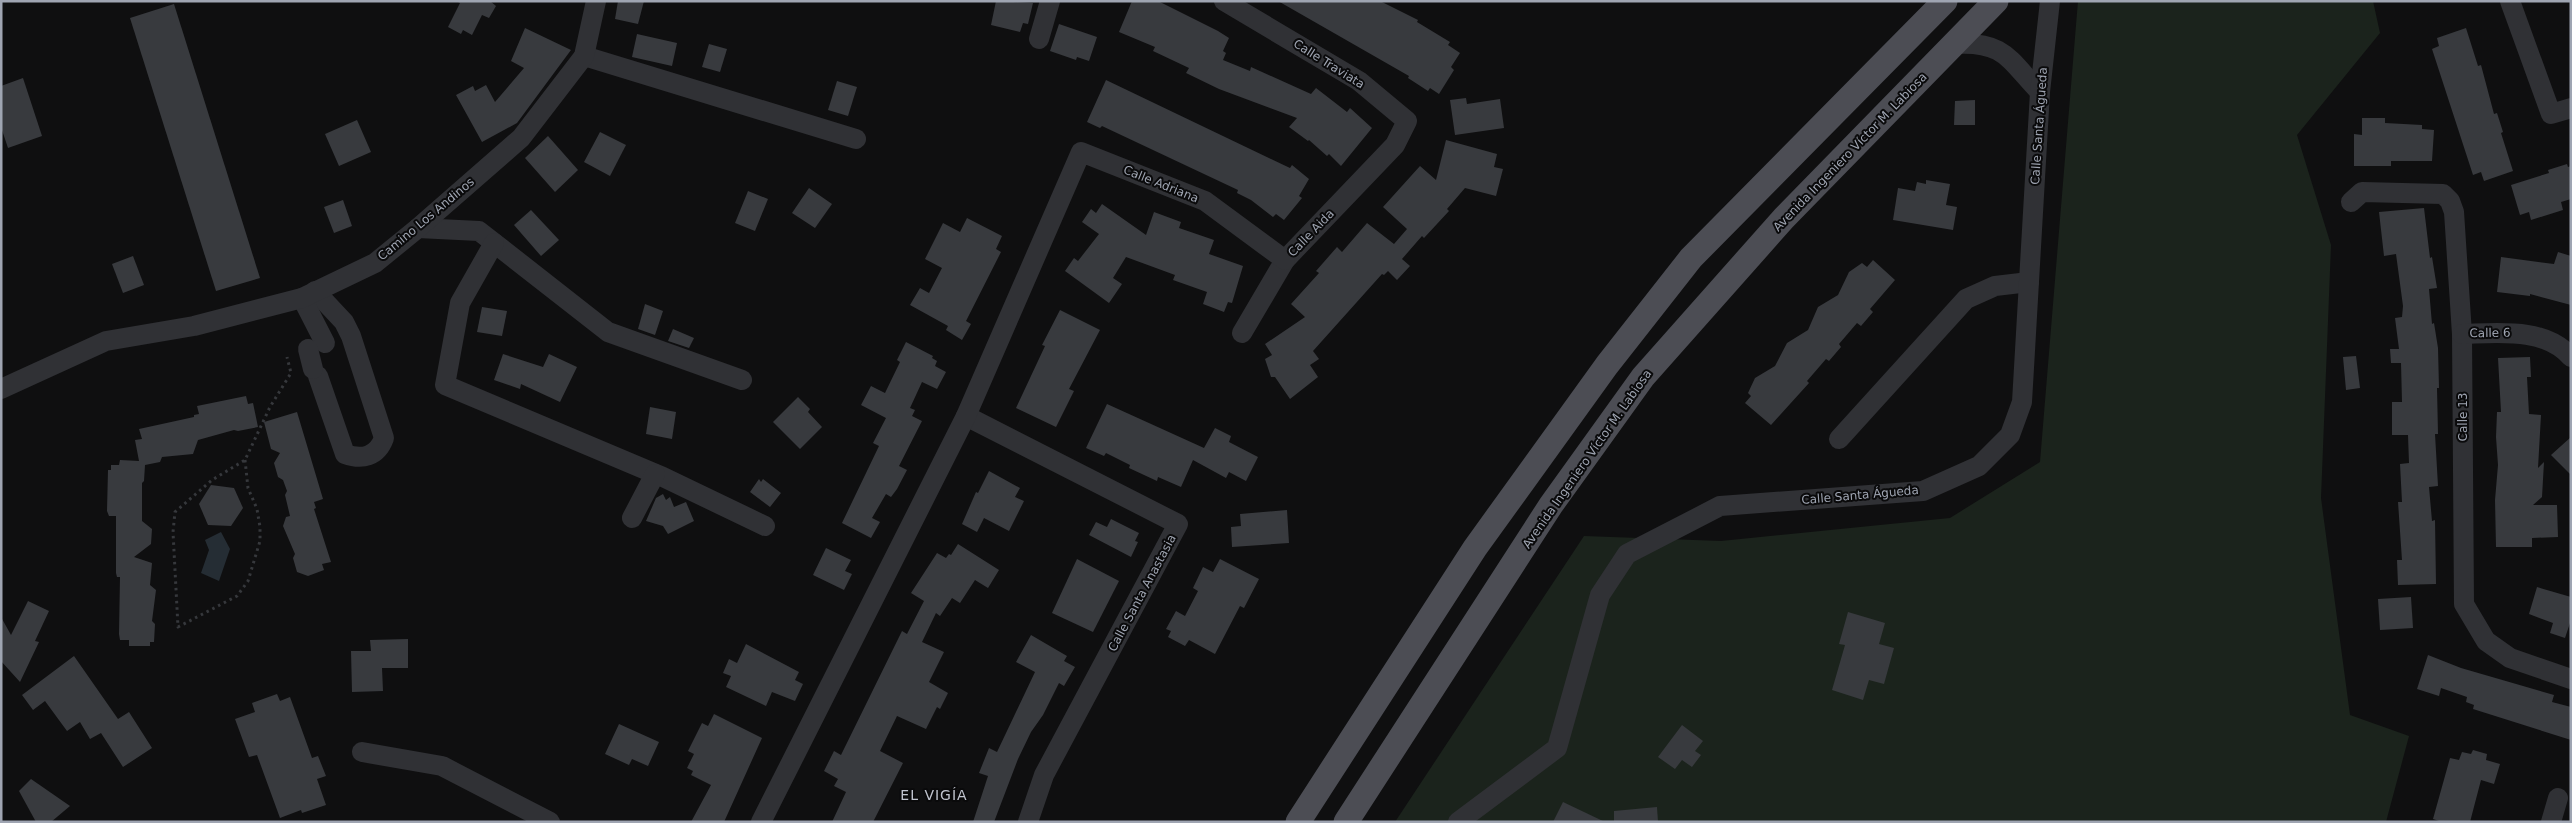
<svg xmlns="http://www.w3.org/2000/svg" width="2572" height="823" font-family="'DejaVu Sans',sans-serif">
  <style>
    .green { fill: #1b231c }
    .water { fill: #252d34 }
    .building { fill: #383a3e }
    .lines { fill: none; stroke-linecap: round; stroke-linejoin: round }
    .path { stroke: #36383c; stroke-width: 3; stroke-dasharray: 2.5 4; stroke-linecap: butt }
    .minor { stroke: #303135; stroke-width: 20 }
    .major { stroke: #4c4d54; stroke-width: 25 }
    .labels { text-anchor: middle; stroke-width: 4; stroke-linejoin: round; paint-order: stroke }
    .street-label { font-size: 12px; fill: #9fa5b2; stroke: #0a0a0b }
    .neighbourhood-label { font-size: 14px; letter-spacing: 1px; fill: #c0c4ce; stroke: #0a0a0b }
  </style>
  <rect width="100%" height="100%" fill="#0f0f10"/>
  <polygon class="green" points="2078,1 2373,1 2380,33 2297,135 2331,245 2321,498 2350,715 2409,736 2386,822 1395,822 1584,536 1721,541 1950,518 2040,462"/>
  <polygon class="water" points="221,532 230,549 219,581 201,573 209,550 205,540"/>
  <g class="building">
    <polygon points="456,1 490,1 496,6 489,18 482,15 472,35 463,30 461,34 448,27 460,3"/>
    <polygon points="618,1 644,1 638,24 615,19"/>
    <polygon points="996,1 1033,3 1028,24 1023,23 1020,32 991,25"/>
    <polygon points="1132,1 1158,1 1218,31 1229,38 1223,51 1226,53 1223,60 1250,71 1251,67 1311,94 1316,88 1347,112 1350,108 1372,128 1341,166 1329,154 1327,156 1309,140 1308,141 1289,127 1297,118 1219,89 1186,73 1189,68 1153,51 1155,47 1119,32"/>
    <polygon points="1278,1 1380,1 1418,20 1417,22 1450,42 1448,45 1460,53 1451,67 1454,70 1439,94 1430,88 1428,91 1408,78 1409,76"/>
    <polygon points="174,4 260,278 216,291 130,18"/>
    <polygon points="1059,24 1097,37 1089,61 1077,57 1076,60 1050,51"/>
    <polygon points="525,28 571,50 517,123 482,142 456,95 473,86 475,91 486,85 495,102 524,68 511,61"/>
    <polygon points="2466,28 2478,66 2481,65 2494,114 2497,113 2503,132 2501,133 2513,171 2484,181 2481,172 2473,175 2432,49 2439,46 2437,38"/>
    <polygon points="637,34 677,43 672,66 632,57"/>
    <polygon points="709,44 727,49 720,72 702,67"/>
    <polygon points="23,78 42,136 8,148 1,127 1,86"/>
    <polygon points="1106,80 1290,168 1292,165 1309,179 1299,196 1302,198 1284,220 1276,214 1273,217 1251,200 1237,193 1238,190 1102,126 1100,128 1087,122"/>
    <polygon points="837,81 857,87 848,116 828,110"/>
    <polygon points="1466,98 1467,104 1500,99 1504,128 1455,135 1450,100"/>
    <polygon points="1975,100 1975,125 1954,125 1955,101"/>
    <polygon points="2362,118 2385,118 2385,123 2422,125 2422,129 2434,130 2432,161 2391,161 2391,166 2354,166 2354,134 2362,135"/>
    <polygon points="357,120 371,152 339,166 325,134"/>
    <polygon points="600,132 626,145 610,176 584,162"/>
    <polygon points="548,136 578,170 555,192 525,158"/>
    <polygon points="1446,140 1497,154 1494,167 1503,169 1496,196 1465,188 1447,209 1449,211 1424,238 1422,236 1402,259 1410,266 1397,280 1388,271 1384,275 1382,274 1313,351 1319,359 1310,365 1318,377 1290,399 1275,377 1271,377 1265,359 1272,355 1265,344 1305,317 1291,304 1319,273 1316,271 1337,247 1342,252 1367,223 1394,244 1407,229 1383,207 1420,166 1436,180"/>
    <polygon points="2567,164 2568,167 2571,166 2571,199 2561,202 2563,210 2531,220 2529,212 2520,215 2511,185 2549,173 2548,170"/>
    <polygon points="1926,180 1950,184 1946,205 1957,207 1953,230 1893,220 1898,188 1915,191 1917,182 1926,184"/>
    <polygon points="809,188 832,204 815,228 792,213"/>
    <polygon points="748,191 768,199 755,231 735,223"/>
    <polygon points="343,200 352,226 334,233 324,207"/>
    <polygon points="1102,204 1146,235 1154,212 1181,222 1179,228 1214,240 1209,254 1243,266 1232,303 1228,302 1224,312 1203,304 1207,292 1173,280 1175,275 1126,257 1113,278 1122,284 1109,303 1065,271 1074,258 1078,261 1099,234 1082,222 1091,209 1096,213"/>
    <polygon points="2424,208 2430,258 2432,257 2437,288 2429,289 2432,324 2434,323 2438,348 2439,388 2437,388 2438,434 2435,434 2438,486 2429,487 2432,521 2435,520 2436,584 2398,585 2397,560 2402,560 2398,502 2402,502 2400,464 2409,463 2408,435 2392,435 2392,402 2402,402 2401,363 2391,363 2390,349 2399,349 2395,318 2402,317 2403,306 2396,254 2384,256 2379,212"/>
    <polygon points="531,210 559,240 541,256 514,225"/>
    <polygon points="967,218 1002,236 996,249 1001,252 966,321 971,324 962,340 946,330 948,326 910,305 920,288 929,293 942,268 925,259 943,223 960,232"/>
    <polygon points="2558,252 2571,256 2571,305 2530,294 2530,296 2497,292 2501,257 2554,264"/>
    <polygon points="133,256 144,285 123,293 112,264"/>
    <polygon points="1873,260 1895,280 1870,309 1873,312 1861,326 1857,323 1839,344 1841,347 1829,361 1826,359 1807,381 1809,383 1771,425 1745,403 1751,396 1748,393 1755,378 1775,366 1787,343 1808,330 1818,307 1838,295 1849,272 1862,263 1867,267"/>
    <polygon points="645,304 663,311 655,335 638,329"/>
    <polygon points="482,307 507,311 502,336 477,332"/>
    <polygon points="1060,310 1100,330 1069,389 1074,391 1056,427 1016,408 1045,346 1042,345"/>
    <polygon points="673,329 694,338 689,348 668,341"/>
    <polygon points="906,342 933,356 932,358 937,361 935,366 946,372 937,389 922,382 910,408 915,410 912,416 922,421 899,466 907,470 897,489 891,497 886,494 872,518 880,522 871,538 842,523 879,446 873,443 886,418 861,405 871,386 885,393 900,362 897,360"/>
    <polygon points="503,354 543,367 549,354 577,367 560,402 521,384 520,389 494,380"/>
    <polygon points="2356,356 2360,388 2346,390 2343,357"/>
    <polygon points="2530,357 2531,377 2527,377 2529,414 2541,415 2538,468 2544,462 2542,497 2533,505 2557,505 2558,537 2532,538 2532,547 2496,547 2495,500 2498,465 2496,437 2497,412 2501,412 2498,358"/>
    <polygon points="246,396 248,404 253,403 258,427 238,431 234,430 198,440 193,454 162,457 160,462 145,465 144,481 142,483 142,521 152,529 151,544 134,557 152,563 150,585 156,590 152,621 155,624 154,642 150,642 150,646 129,646 129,640 120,640 119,634 120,577 117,577 116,573 116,516 109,516 107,511 108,470 111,470 111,465 119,465 120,460 139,461 135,440 142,439 139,429 194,417 194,415 199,414 197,406"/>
    <polygon points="798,397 810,409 808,412 822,427 800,449 773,422"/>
    <polygon points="1107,404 1204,448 1215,428 1231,436 1229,442 1258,457 1246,481 1229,472 1226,478 1193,460 1181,487 1158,477 1157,481 1129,468 1130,465 1106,453 1104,456 1086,448"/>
    <polygon points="650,407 676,412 672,439 646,434"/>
    <polygon points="297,412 323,499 314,502 316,508 314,509 331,562 322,564 324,570 308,576 297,572 293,558 295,554 283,526 286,517 290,516 285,495 287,491 283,480 278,477 274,463 280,453 271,449 264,422"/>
    <polygon points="2571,437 2571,475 2551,455"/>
    <polygon points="989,471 1020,488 1015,497 1024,501 1009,531 984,518 977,532 962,524 976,492 978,493"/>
    <polygon points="759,479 761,482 763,479 781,493 770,507 750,492"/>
    <polygon points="211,485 234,488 243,508 231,526 208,525 199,504"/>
    <polygon points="663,494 666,500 670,497 674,507 686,502 694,521 668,534 663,526 646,521 656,498"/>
    <polygon points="1287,510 1289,543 1232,547 1231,527 1241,526 1240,514"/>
    <polygon points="1111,519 1139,533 1135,541 1138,542 1131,557 1089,535 1096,522 1107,527"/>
    <polygon points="958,544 999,570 988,588 975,580 960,603 952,598 940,616 936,613 922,642 944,652 929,682 948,693 940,709 937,707 926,729 897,716 880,751 903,763 873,822 832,822 846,792 834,786 838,779 824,771 834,751 841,755 902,631 907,634 924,601 911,593 937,553 946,558 949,554 951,555"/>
    <polygon points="826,548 851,560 845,571 852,574 844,590 813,575"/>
    <polygon points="1077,559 1119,581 1093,632 1052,613"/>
    <polygon points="1220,559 1259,579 1244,608 1240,606 1215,654 1189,640 1185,646 1168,637 1171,631 1166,629 1176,611 1185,616 1198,591 1193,588 1203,567 1213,572"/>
    <polygon points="2537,587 2571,597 2571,620 2565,638 2550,633 2553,623 2529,614"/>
    <polygon points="2411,597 2413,628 2380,630 2378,599"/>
    <polygon points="28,601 49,611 35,641 39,642 20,682 1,661 1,617 11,635"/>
    <polygon points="1848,612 1885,623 1879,644 1894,648 1884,684 1869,680 1863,700 1832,690 1845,645 1839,644"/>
    <polygon points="1031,635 1067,656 1064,661 1075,667 1064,686 1059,683 1043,715 1031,732 1018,759 994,822 973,822 988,776 979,773 989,748 997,752 1035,672 1016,662"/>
    <polygon points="408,639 408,668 382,668 383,691 352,692 351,651 371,651 370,640"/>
    <polygon points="746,644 799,672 795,680 803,684 795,701 772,692 766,706 726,687 731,676 723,673 729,659 737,663"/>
    <polygon points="2428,655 2461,668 2554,695 2552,702 2571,707 2571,740 2473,709 2474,705 2466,702 2467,697 2441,688 2439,696 2417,689"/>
    <polygon points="74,656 118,719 129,712 152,748 123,767 101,733 90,739 80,722 67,731 45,701 33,710 22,695"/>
    <polygon points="277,694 280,701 290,697 312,758 318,756 326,776 317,779 326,805 302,813 301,810 280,818 257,755 249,757 235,719 255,712 252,703"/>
    <polygon points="714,714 762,738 724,822 691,822 711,785 691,775 693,771 687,768 694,754 688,751 702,723 708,726"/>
    <polygon points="619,724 659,742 648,766 632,759 629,765 605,754"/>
    <polygon points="1682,725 1703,741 1695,751 1701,755 1692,767 1682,760 1675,769 1658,757"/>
    <polygon points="2473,750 2487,754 2486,760 2500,764 2494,784 2481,780 2470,822 2442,822 2433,819 2450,758 2459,760 2462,752 2471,754"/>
    <polygon points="31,779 70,806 51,822 36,822 19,791"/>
    <polygon points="1563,802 1605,822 1553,822"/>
    <polygon points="1657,807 1658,822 1614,822 1614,811"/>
  </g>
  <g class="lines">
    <polyline class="path" points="245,460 248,488 257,509 260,527 260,541 248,581 237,596 178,627 173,532 175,512 212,480 245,460 270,407 291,373 287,357"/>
    <g class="minor">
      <polyline points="1224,1 1359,81 1407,121 1395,145 1285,260 1242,333"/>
      <polyline points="2510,1 2551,114 2571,108"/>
      <polyline points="1039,39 1050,1"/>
      <path d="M1955,44C2005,41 2009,60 2040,92"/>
      <polyline points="584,56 856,139"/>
      <polyline points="2351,202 2362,192 2443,194 2450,201 2454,212 2462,334 2464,604 2486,641 2510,658 2571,679"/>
      <polyline points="418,228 479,231 608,332 742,380"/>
      <polyline points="494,243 460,303 445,385 663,477 765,526"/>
      <path d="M315,291L344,322L351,336L384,438C377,457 362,460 345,454L318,376"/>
      <polyline points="302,298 325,343"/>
      <path d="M2462,334C2498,333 2545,327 2571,357"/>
      <polyline points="308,349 313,369"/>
      <polyline points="1,389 106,341 194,326 302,298 375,263 418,228 521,138 584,56 596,1"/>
      <polyline points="966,416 1178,524 1044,775 1028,822"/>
      <polyline points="1839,439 1966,299 1995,286 2029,282"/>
      <polyline points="632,518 655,474"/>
      <polyline points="362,752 442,766 550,822"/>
      <polyline points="761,822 966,416 1081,152 1205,201 1285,260"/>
      <polyline points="1458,822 1557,748 1600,595 1627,554 1720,506 1923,491 1979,466 2010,435 2022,402 2040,92 2050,1"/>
      <polyline points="2551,822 2558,798"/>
    </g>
    <g class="major">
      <polyline points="1298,822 1475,548 1607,365 1691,258 1945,1"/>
      <polyline points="1346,822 1551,505 1643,377 1784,218 1996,1"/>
    </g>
  </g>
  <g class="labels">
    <g class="street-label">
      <text transform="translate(1329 64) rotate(32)" y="4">Calle Traviata</text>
      <text transform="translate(2039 126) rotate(-86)" y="4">Calle Santa Águeda</text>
      <text transform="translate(1850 152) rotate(-46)" y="4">Avenida Ingeniero Víctor M. Labiosa</text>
      <text transform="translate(1161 184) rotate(22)" y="4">Calle Adriana</text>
      <text transform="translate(426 219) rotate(-40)" y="4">Camino Los Andinos</text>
      <text transform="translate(1311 233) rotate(-46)" y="4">Calle Aida</text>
      <text transform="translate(2490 333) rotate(-1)" y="4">Calle 6</text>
      <text transform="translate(2463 417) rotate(-90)" y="4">Calle 13</text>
      <text transform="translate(1587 459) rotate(-55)" y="4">Avenida Ingeniero Víctor M. Labiosa</text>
      <text transform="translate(1860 495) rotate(-5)" y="4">Calle Santa Águeda</text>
      <text transform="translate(1142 593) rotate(-62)" y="4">Calle Santa Anastasia</text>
    </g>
    <g class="neighbourhood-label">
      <text x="934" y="800">EL VIGÍA</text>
    </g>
  </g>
  <rect width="2572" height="823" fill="none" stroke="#9fa5b2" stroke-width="5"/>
</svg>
